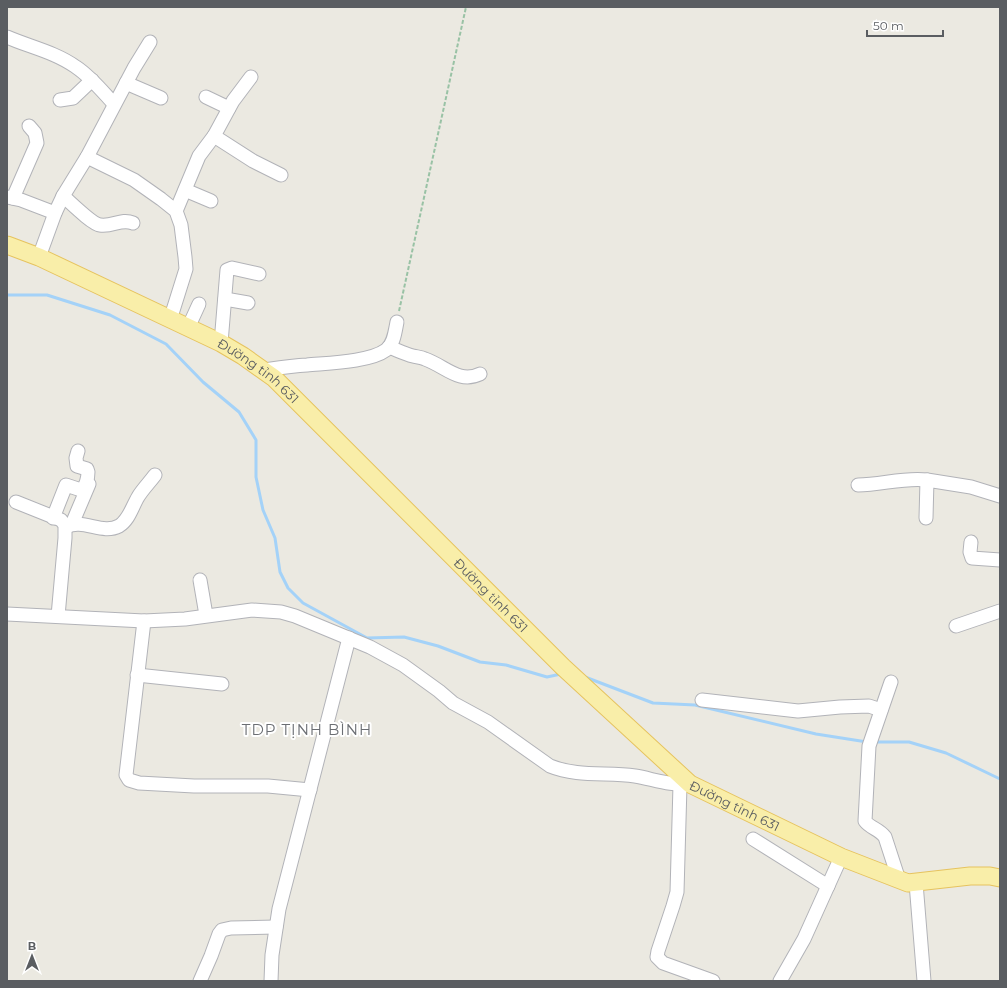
<svg xmlns="http://www.w3.org/2000/svg" width="1007" height="988" font-family="Montserrat,sans-serif">
  <style>
    .lines { fill: none; stroke-linecap: round; stroke-linejoin: round }
    .stream { stroke: #a4d2f8; stroke-width: 3 }
    .minor-casing { stroke: #b2b3b8; stroke-width: 15 }
    .major-casing { stroke: #e6c35f; stroke-width: 19 }
    .path { stroke: #99c2a5; stroke-width: 2; stroke-dasharray: 4 2; stroke-linecap: butt }
    .minor { stroke: #fff; stroke-width: 13 }
    .major { stroke: #f9eea9; stroke-width: 17 }
    .labels { text-anchor: middle; stroke-width: 4; stroke-linejoin: round; paint-order: stroke }
    .street-label { font-size: 13px; fill: #5a5d61; stroke: #fff }
    .quarter-label { font-size: 15px; letter-spacing: 1px; fill: #6b6e73; stroke: #fff }
  </style>
  <rect width="100%" height="100%" fill="#ebe9e1"/>
  <g class="lines">
    <g class="stream">
      <polyline points="7,295 47,295 110,315 166,344 203,382 239,412 256,440 256,477 263,510 275,538 280,572 288,588 303,603 367,638 404,637 438,646 480,662 506,665 547,677 561,674"/>
      <polyline points="585,677 653,703 695,705 816,734 867,742"/>
      <polyline points="875,742 909,742 946,753 1000,779"/>
    </g>
    <g class="minor-casing">
      <g id="minor">
        <path d="M7,37C30,47 55,52 76,67C91,77 102,91 114,104"/>
        <polyline points="126,83 161,98"/>
        <polyline points="206,97 229,108"/>
        <polyline points="60,100 73,98 92,80"/>
        <polyline points="214,136 253,161 281,175"/>
        <polyline points="87,157 134,180 161,199 176,211 181,225 185,257 186,269 170,320"/>
        <polyline points="185,190 211,201"/>
        <path d="M63,196C71,203 92,224 100,225C113,227 121,218 133,223"/>
        <polyline points="7,197 21,200 55,213"/>
        <polyline points="13,198 37,143 35,133 29,126"/>
        <polyline points="176,211 199,156 214,136 233,101 251,77"/>
        <polyline points="39,257 55,213 63,196 87,157 134,68 150,42"/>
        <polyline points="225,299 248,303"/>
        <polyline points="188,328 199,304"/>
        <polyline points="221,343 227,270 232,268 259,274"/>
        <path d="M389,347C397,350 405,354 413,356C417,357 421,357 425,359C445,366 459,384 480,374"/>
        <path d="M263,370C278,368 292,366 307,365C327,363 370,362 386,350C394,344 395,332 397,322"/>
        <path d="M858,485C881,485 904,477 927,480"/>
        <polyline points="16,502 61,520 65,525 65,538 58,616"/>
        <path d="M53,518L66,485L81,490C86,487 88,478 88,472L87,469L77,466L76,458L78,451"/>
        <polyline points="926,518 927,480 971,487 1000,496"/>
        <polyline points="72,524 89,484"/>
        <path d="M66,527C83,518 102,535 119,526C129,520 132,507 138,497C142,490 149,483 155,475"/>
        <polyline points="971,542 970,552 972,558 1000,560"/>
        <polyline points="200,580 206,615"/>
        <path d="M7,614L144,621L185,619L252,610L281,612L295,616L370,647L403,665L439,691L453,703L488,722L550,766C577,777 607,772 635,776C653,779 671,786 690,784"/>
        <polyline points="144,621 126,775 129,780 139,783 194,786 268,786 310,790"/>
        <polyline points="956,626 1000,611"/>
        <polyline points="137,675 222,684"/>
        <path d="M891,682L869,746L865,821C870,828 879,829 885,837L899,880"/>
        <polyline points="702,700 798,711 840,707 869,706 881,710"/>
        <polyline points="680,785 677,892 673,906 658,951 657,957 663,963 713,981"/>
        <polyline points="753,839 828,886"/>
        <polyline points="916,883 924,981"/>
        <polyline points="200,981 211,956 219,934 222,930 231,928 276,927"/>
        <polyline points="271,981 272,955 279,909 349,638"/>
        <polyline points="780,981 804,939 841,857"/>
      </g>
    </g>
    <g class="major-casing">
      <g id="major">
        <path id="s1" d="M7,245L39,257L221,343L243,356L274,378L563,667L690,784L841,857L908,883L970,876H990L1000,878"/>
      </g>
    </g>
    <polyline class="path" points="399,311 466,7"/>
    <use href="#minor" class="minor"/>
    <use href="#major" class="major"/>
  </g>
  <g class="labels">
    <g class="street-label">
      <text dy="5" stroke="none"><textPath href="#s1" startOffset="282">Đường tỉnh 631</textPath></text>
      <text dy="5" stroke="none"><textPath href="#s1" startOffset="606">Đường tỉnh 631</textPath></text>
      <text dy="5" stroke="none"><textPath href="#s1" startOffset="930">Đường tỉnh 631</textPath></text>
    </g>
    <g class="quarter-label">
      <text x="307" y="735">TDP TỊNH BÌNH</text>
    </g>
  </g>
  <rect width="1007" height="988" fill="none" stroke="#5a5d61" stroke-width="16"/>
  <g transform="translate(32 956)" stroke="#ffffff" stroke-width="3" paint-order="stroke">
  <path d="M0-3L7 15L0 10L-7 15Z" fill="#5a5d61"/>
  <text y="-6" font-size="11" font-weight="bold" text-anchor="middle" fill="#5a5d61">B</text>
  </g>
  <path d="M867 30v6h76v-6" fill="none" stroke="#5a5d61" stroke-width="2"/>
  <text x="873" y="30" font-size="12" fill="#5a5d61" stroke="#ffffff" stroke-width="3" paint-order="stroke">50 m</text>
</svg>
